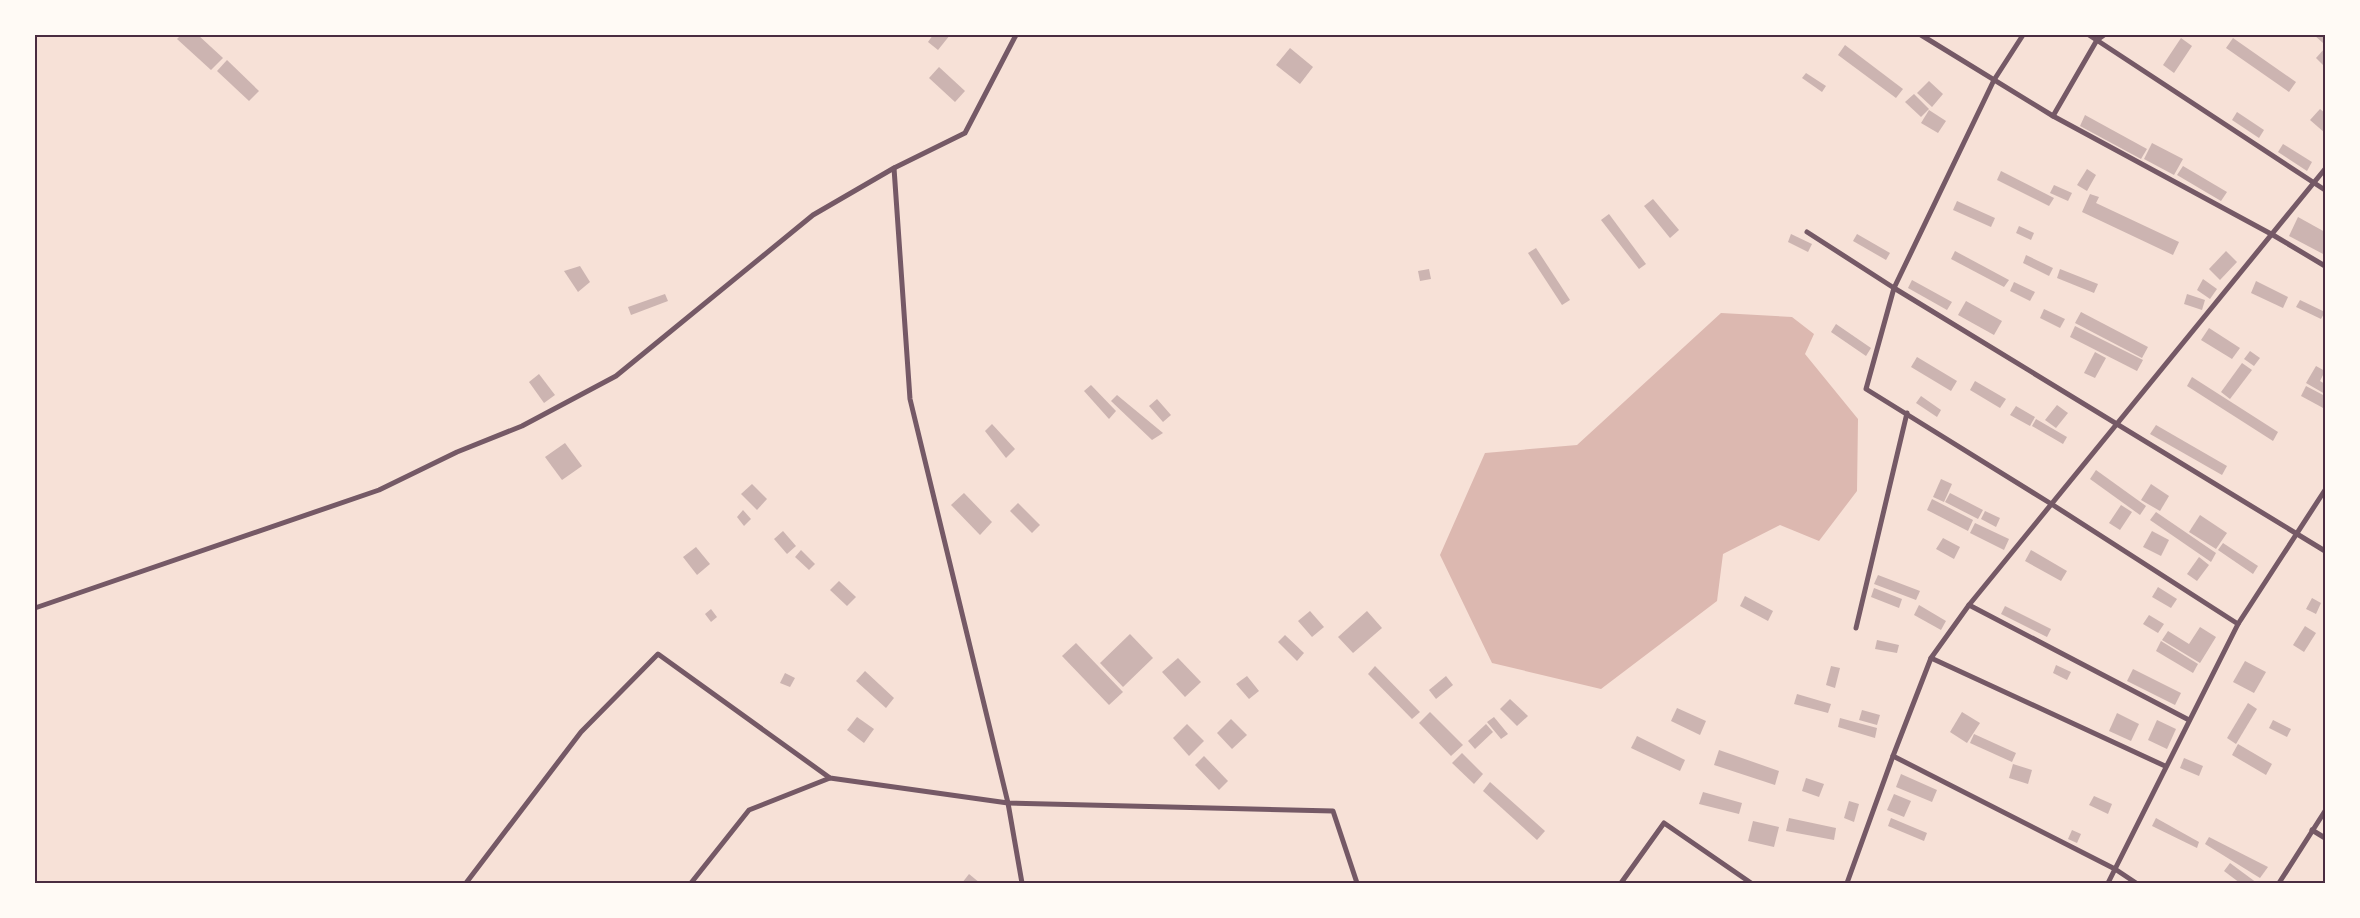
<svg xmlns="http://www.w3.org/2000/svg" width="2360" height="918" font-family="Lato,sans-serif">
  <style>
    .water { fill: #dcb8b0 }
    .building { fill: #ccb4b1 }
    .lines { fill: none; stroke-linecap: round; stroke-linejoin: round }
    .minor { stroke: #755966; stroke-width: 5 }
    .neatline { fill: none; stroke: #4a2c40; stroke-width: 2 }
  </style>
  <rect width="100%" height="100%" fill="#f7e1d7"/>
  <polygon class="water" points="1721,313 1792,317 1814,334 1805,354 1858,419 1857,491 1819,541 1780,525 1723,554 1717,601 1601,689 1492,663 1440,555 1485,453 1577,445"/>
  <g class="building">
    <polygon points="181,35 198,35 223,58 211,70 177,39"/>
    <polygon points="933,35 950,35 938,50 928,42"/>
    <polygon points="2314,35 2325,35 2325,40 2323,43"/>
    <polygon points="2181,38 2192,46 2174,73 2163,65"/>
    <polygon points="2233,38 2296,82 2289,92 2226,48"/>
    <polygon points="1845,45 1903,89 1896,98 1838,55"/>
    <polygon points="1290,48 1313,67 1300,84 1276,65"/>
    <polygon points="2325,48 2325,67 2316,58"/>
    <polygon points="227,60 259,91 249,101 217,71"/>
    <polygon points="939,67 965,91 955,102 929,78"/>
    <polygon points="1806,73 1826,86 1822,92 1802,78"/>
    <polygon points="1929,81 1943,94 1932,107 1917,93"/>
    <polygon points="1914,94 1929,109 1921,117 1905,102"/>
    <polygon points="2320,109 2325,113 2325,133 2310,120"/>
    <polygon points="1929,110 1946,121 1938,133 1921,123"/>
    <polygon points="2237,112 2264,130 2259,138 2232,120"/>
    <polygon points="2085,115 2147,149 2141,159 2080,126"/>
    <polygon points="2152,143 2183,159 2174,175 2144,159"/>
    <polygon points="2283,144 2312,162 2307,171 2278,152"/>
    <polygon points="2183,166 2227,192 2221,201 2177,175"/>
    <polygon points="2087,169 2096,175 2087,191 2077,185"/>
    <polygon points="2001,171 2054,198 2049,206 1997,180"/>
    <polygon points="2054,185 2072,193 2068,201 2050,193"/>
    <polygon points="2090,194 2099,197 2096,203 2179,242 2173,255 2082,212"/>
    <polygon points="1653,199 1679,230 1670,238 1644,206"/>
    <polygon points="1957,201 1995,218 1991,227 1953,210"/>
    <polygon points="1609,214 1646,264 1639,269 1601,220"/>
    <polygon points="2298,217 2325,232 2325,255 2289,236"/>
    <polygon points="2019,226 2034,233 2031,240 2016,233"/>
    <polygon points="1791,234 1812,244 1808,252 1788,242"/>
    <polygon points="1857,234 1890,253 1886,260 1853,241"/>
    <polygon points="1536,248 1570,300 1562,305 1528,253"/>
    <polygon points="1955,251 2009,280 2004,287 1951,259"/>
    <polygon points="2226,251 2237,262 2220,280 2209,269"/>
    <polygon points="2026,255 2053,268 2049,276 2023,263"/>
    <polygon points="580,266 590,282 578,292 564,271"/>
    <polygon points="1429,269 1431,279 1420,281 1418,271"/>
    <polygon points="2060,269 2098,284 2094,293 2057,278"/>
    <polygon points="2203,279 2217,289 2210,299 2197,290"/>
    <polygon points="1912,280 1952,302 1947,310 1908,288"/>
    <polygon points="2256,281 2288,297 2283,308 2251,293"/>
    <polygon points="2014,282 2035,292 2030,301 2010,291"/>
    <polygon points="665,294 668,301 631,315 628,307"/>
    <polygon points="2187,294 2205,300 2202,310 2184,304"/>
    <polygon points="2300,300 2325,312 2321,319 2296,307"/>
    <polygon points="1966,301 2002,321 1994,335 1958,315"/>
    <polygon points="2044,309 2065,319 2060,328 2040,318"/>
    <polygon points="2081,312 2148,347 2142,358 2075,323"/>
    <polygon points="1836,324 1871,348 1866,356 1831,332"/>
    <polygon points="2075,326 2143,360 2137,371 2070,337"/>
    <polygon points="2209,328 2240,348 2232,359 2201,340"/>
    <polygon points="2250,351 2260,358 2254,366 2244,359"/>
    <polygon points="2095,352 2106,358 2095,378 2084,373"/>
    <polygon points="1917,357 1957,381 1951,391 1911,367"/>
    <polygon points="2242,363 2252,370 2230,399 2221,392"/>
    <polygon points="2316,366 2325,371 2320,381 2325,384 2325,394 2306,383"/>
    <polygon points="539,374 555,395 544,403 529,382"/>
    <polygon points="2192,377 2278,432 2273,441 2187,386"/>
    <polygon points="1975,381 2006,399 2000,408 1970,390"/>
    <polygon points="1091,385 1116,411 1109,419 1084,391"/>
    <polygon points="2306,386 2325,396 2325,409 2301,396"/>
    <polygon points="1117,395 1163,433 1152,440 1111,401"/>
    <polygon points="1921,396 1941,410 1937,417 1916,403"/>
    <polygon points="1157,399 1171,415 1163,422 1149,406"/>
    <polygon points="2057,405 2068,413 2056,428 2045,420"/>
    <polygon points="2016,406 2035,417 2030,426 2010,415"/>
    <polygon points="2036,419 2067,437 2063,444 2032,426"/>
    <polygon points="992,424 1015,449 1006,458 985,431"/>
    <polygon points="2156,425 2227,466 2222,475 2150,434"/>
    <polygon points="565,443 582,466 562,480 545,457"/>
    <polygon points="2096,470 2146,506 2140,515 2090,479"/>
    <polygon points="1941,479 1952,484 1944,502 1933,497"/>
    <polygon points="752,484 767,499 757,510 741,494"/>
    <polygon points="2151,484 2169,496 2160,511 2141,500"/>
    <polygon points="964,493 992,522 980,535 951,505"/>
    <polygon points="1950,493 1983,510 1978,519 1945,502"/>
    <polygon points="1932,499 1973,520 1968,531 1927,510"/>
    <polygon points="1018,503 1040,525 1032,533 1010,511"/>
    <polygon points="2121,505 2132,512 2120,530 2109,523"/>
    <polygon points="743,510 751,519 744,526 737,517"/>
    <polygon points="1985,511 2000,518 1996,527 1981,519"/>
    <polygon points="2156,512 2216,553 2211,562 2150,520"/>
    <polygon points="2200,515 2227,533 2216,549 2189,532"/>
    <polygon points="1975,523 2009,539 2004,550 1970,533"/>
    <polygon points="783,531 796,546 787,554 774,539"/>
    <polygon points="2152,531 2169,540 2161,556 2143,547"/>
    <polygon points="1943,538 1960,547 1954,559 1936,549"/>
    <polygon points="2223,543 2258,566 2253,574 2218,550"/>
    <polygon points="696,547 710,564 697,575 683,557"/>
    <polygon points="801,550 815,564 809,570 795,557"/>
    <polygon points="2031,550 2067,571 2061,581 2025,561"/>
    <polygon points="2199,557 2209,565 2197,581 2187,574"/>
    <polygon points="1878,575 1920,591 1916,600 1874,584"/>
    <polygon points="839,581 856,597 847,606 830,590"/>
    <polygon points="2158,587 2177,599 2171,608 2152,597"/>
    <polygon points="1874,588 1902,599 1899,608 1871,597"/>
    <polygon points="1745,596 1773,611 1768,621 1740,606"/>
    <polygon points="2312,598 2321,603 2316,614 2306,609"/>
    <polygon points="1919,605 1946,621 1941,630 1914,615"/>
    <polygon points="2005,606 2051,629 2047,637 2001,614"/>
    <polygon points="711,609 717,617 711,622 705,614"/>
    <polygon points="1310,611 1324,627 1312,637 1298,621"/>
    <polygon points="1367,611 1382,628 1353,653 1338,637"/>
    <polygon points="2149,615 2164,624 2158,633 2143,624"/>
    <polygon points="2305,626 2316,633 2304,652 2293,645"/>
    <polygon points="2200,627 2216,637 2200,663 2162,640 2168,631 2189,644"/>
    <polygon points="1130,634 1153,658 1123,687 1100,663"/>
    <polygon points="1285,635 1304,653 1297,661 1278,642"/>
    <polygon points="1877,640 1899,645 1897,653 1875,649"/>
    <polygon points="2161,641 2198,664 2193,673 2156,651"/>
    <polygon points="1076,643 1123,692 1109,705 1062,656"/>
    <polygon points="1178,658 1201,682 1185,697 1162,672"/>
    <polygon points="2245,661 2266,672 2254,693 2233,682"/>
    <polygon points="2056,665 2071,672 2067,680 2053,673"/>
    <polygon points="1375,666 1420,712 1412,719 1368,674"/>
    <polygon points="1831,666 1840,668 1835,688 1826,685"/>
    <polygon points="2133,669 2181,693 2175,705 2127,681"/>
    <polygon points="865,671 894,698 886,708 856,681"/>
    <polygon points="785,673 795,678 790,687 780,683"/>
    <polygon points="1247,676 1259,691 1249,699 1236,684"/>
    <polygon points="1446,676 1453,685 1436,699 1429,690"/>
    <polygon points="1797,694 1831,704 1828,713 1794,704"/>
    <polygon points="1510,699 1528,716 1517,726 1500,709"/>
    <polygon points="2248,703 2257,709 2236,744 2227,738"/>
    <polygon points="1677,708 1706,721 1700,735 1671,721"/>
    <polygon points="1862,710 1880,715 1877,725 1859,720"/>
    <polygon points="1430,712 1463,745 1451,756 1419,723"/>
    <polygon points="1962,712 1980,723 1967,743 1950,732"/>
    <polygon points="2117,713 2139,724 2131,741 2109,731"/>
    <polygon points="857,717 874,729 864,743 847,730"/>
    <polygon points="1494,717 1508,734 1501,739 1487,722"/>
    <polygon points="1840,718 1877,728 1875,738 1838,727"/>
    <polygon points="1231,719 1247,735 1232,749 1217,733"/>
    <polygon points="2157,720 2176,729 2167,749 2148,740"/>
    <polygon points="2273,720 2291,729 2287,737 2269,728"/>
    <polygon points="1187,724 1204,741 1189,756 1173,738"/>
    <polygon points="1486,724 1493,732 1475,749 1468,741"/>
    <polygon points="1974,734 2016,753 2012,762 1970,743"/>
    <polygon points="1637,736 1685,760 1680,771 1631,748"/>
    <polygon points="2238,744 2272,764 2266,775 2232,755"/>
    <polygon points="1719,750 1779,771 1775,785 1714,765"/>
    <polygon points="1462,753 1483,774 1474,784 1452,763"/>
    <polygon points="1204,756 1228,781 1219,790 1195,765"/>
    <polygon points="2184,758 2203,766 2199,776 2180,768"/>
    <polygon points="2013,764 2032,770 2028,784 2009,778"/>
    <polygon points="1901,774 1937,790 1932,802 1896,787"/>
    <polygon points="1806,778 1824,784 1819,797 1802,791"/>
    <polygon points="1490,782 1545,831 1537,840 1483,791"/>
    <polygon points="1703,792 1742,803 1739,814 1699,804"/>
    <polygon points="1894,794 1911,801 1904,817 1887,810"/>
    <polygon points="2094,796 2112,804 2108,814 2089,805"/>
    <polygon points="1849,801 1859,804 1854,822 1844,818"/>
    <polygon points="1789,818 1836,828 1834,840 1786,831"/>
    <polygon points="1891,818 1927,833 1924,841 1888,826"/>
    <polygon points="2156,818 2199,842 2197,848 2152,826"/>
    <polygon points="1753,821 1779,827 1774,847 1748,841"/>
    <polygon points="2072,830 2081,834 2077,843 2068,839"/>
    <polygon points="2209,837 2268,867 2260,878 2205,844"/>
    <polygon points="2230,863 2257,883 2240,883 2224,871"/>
    <polygon points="969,874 980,883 962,883"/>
  </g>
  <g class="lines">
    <g class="minor">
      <polyline points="1921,35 2053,116 2273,235 2325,266"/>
      <polyline points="2023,35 1994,80 1894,288 1866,389 2053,505 2238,624"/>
      <polyline points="2089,35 2325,190"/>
      <polyline points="2053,116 2097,40 2104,35"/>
      <polyline points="894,168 910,399 1008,803 1022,883"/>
      <polyline points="1807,232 1894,288 2325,551"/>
      <polyline points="1969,605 2189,720"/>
      <polyline points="35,608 379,490 457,452 522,426 616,376 813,215 894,168 965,133 1016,35"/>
      <polyline points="1856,628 1907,413"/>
      <polyline points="1931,658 2165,766"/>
      <polyline points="1893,756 2115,869 2136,883"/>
      <polyline points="2312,830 2325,838"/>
      <polyline points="466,883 581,732 658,654 830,778 1008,803 1333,811 1357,883"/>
      <polyline points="691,883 749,810 830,778"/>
      <polyline points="1621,883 1664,823 1751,883"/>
      <polyline points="1847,883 1893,756 1931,658 1969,605 2325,169"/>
      <polyline points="2108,883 2238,624 2325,490"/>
      <polyline points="2279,883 2325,811"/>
    </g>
  </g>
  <rect width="2360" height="918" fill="none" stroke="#fffaf5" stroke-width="72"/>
  <rect x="36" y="36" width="2288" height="846" class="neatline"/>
</svg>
